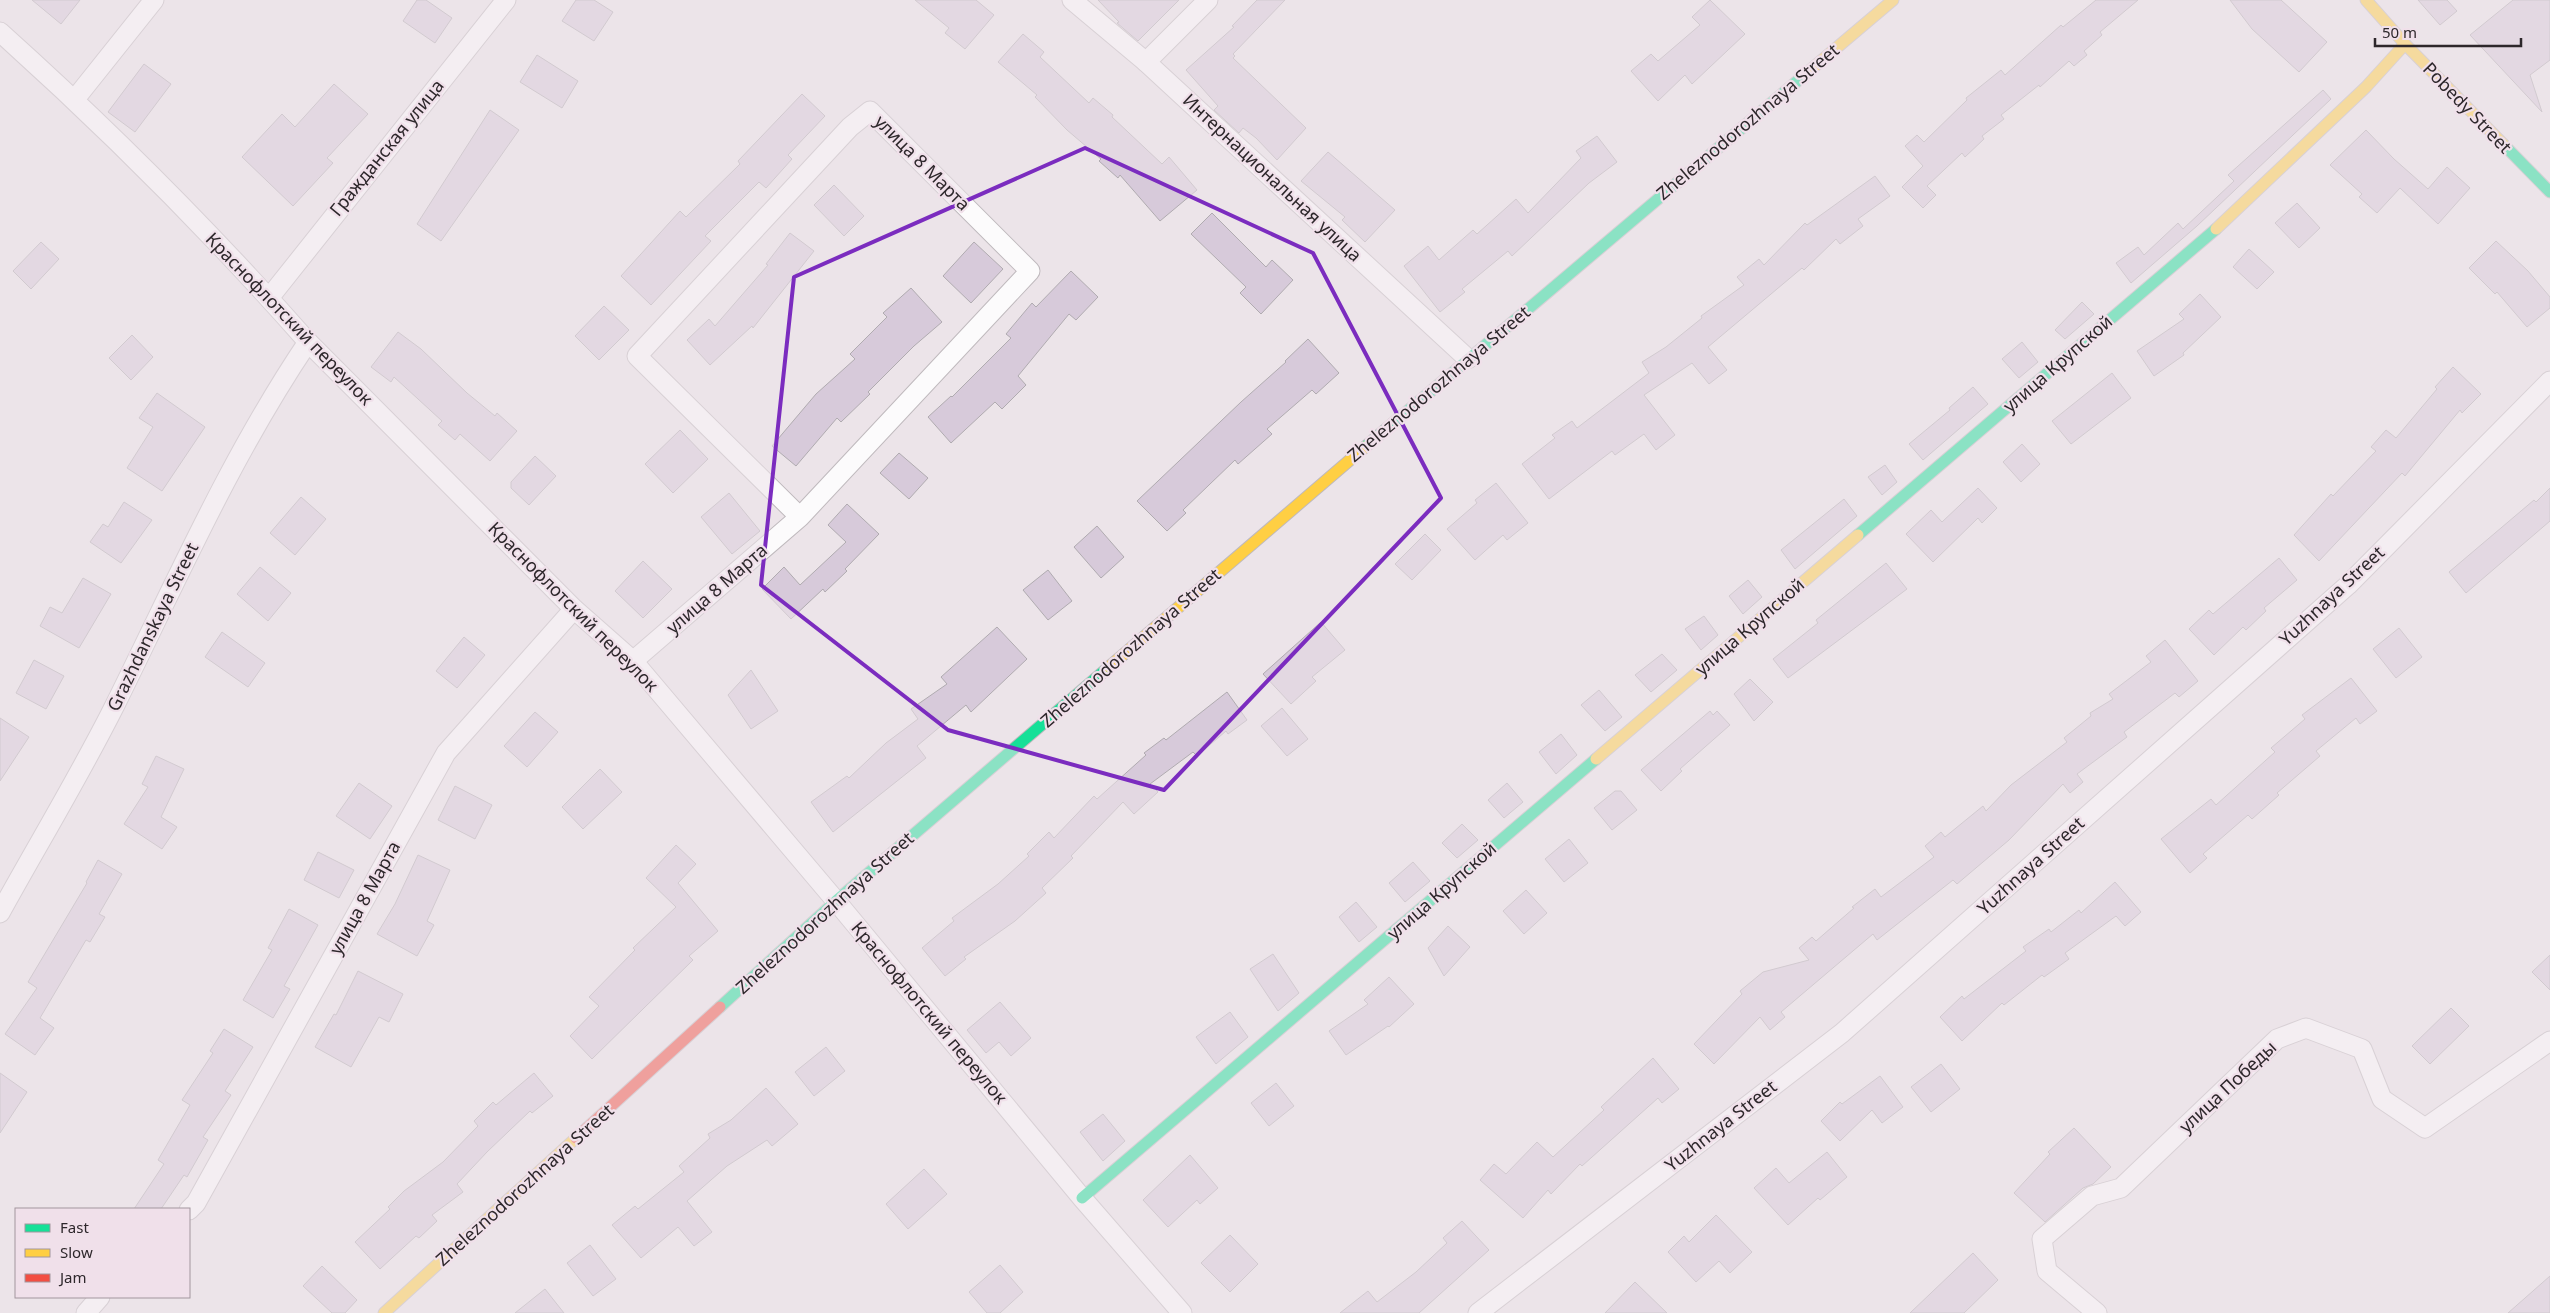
<svg xmlns="http://www.w3.org/2000/svg" width="2550" height="1313" font-family="'Noto Sans',sans-serif">
  <style>
    .building { fill: #d7cada; stroke: #b0abb0 }
    .lines { fill: none; stroke-linecap: round; stroke-linejoin: round }
    .street-casing { stroke: #bfb9bd; stroke-width: 21 }
    .fast-casing { stroke: #bfb9bd; stroke-width: 13 }
    .slow-casing { stroke: #bfb9bd; stroke-width: 13 }
    .jam-casing { stroke: #bfb9bd; stroke-width: 13 }
    .street { stroke: #fcfbfc; stroke-width: 19 }
    .fast { stroke: #16e098; stroke-width: 11 }
    .slow { stroke: #ffcf43; stroke-width: 11 }
    .jam { stroke: #f24e42; stroke-width: 11 }
    .marked { fill: none; stroke: #7b2cbf; stroke-width: 4; stroke-linejoin: round }
    .labels { text-anchor: middle; stroke-width: 4.5; stroke-linejoin: round; paint-order: stroke }
    .street-label { font-size: 18px; fill: #2d272b; stroke: #f0e0ea }
  </style>
  <rect width="100%" height="100%" fill="#ece4e9"/>
  <g class="building">
    <polygon points="32,0 80,0 61,24"/>
    <polygon points="417,0 426,0 452,18 435,43 403,21"/>
    <polygon points="576,0 594,0 613,12 594,41 562,21"/>
    <polygon points="915,0 976,0 994,15 965,49 945,33 949,28"/>
    <polygon points="1098,0 1179,0 1138,41 1117,23 1119,22"/>
    <polygon points="1257,0 1285,0 1233,54 1235,56 1233,58 1306,128 1277,160 1256,138 1243,128 1239,133 1214,110 1218,106 1186,70 1234,27 1232,26"/>
    <polygon points="1710,0 1745,34 1692,84 1685,75 1658,101 1631,71 1651,54 1658,61 1700,25 1692,17"/>
    <polygon points="2096,0 2138,0 2100,32 2102,35 2084,51 2087,55 2074,66 2069,61 2040,87 2039,85 2001,115 2004,119 1982,136 1984,139 1965,157 1962,153 1927,186 1936,195 1923,208 1902,187 1923,166 1905,146 1917,135 1924,142 1967,100 1966,98 2001,70 2005,75 2061,25 2063,27"/>
    <polygon points="2230,0 2281,0 2327,42 2299,72 2252,29"/>
    <polygon points="2418,0 2447,0 2457,11 2440,25"/>
    <polygon points="2513,0 2550,0 2550,60 2530,75 2542,112 2470,35"/>
    <polygon points="1023,34 1044,52 1040,57 1089,103 1093,98 1113,115 1112,117 1162,164 1169,157 1197,190 1160,221 1120,175 1118,178 1099,161 1101,159 1067,130 1035,97 1037,95 998,62"/>
    <polygon points="537,55 578,81 562,108 520,82"/>
    <polygon points="144,64 171,84 135,132 108,112"/>
    <polygon points="334,84 368,114 327,158 333,163 293,206 242,157 282,114 295,127"/>
    <polygon points="2323,90 2331,99 2197,226 2131,283 2116,263 2138,247 2144,255 2178,223 2183,229 2234,181 2228,175"/>
    <polygon points="802,94 825,116 788,155 792,159 766,188 759,182 705,236 711,241 651,305 621,276 680,211 686,217 740,164 738,161"/>
    <polygon points="490,110 519,130 441,241 417,224"/>
    <polygon points="2366,130 2394,159 2428,189 2447,167 2470,188 2438,224 2400,188 2377,213 2359,197 2362,194 2330,165"/>
    <polygon points="1597,136 1617,162 1589,183 1512,256 1508,251 1462,289 1465,292 1440,312 1404,266 1428,246 1439,260 1473,230 1477,234 1516,199 1528,213 1581,158 1576,151"/>
    <polygon points="1328,152 1395,210 1365,242 1342,220 1345,217 1301,181"/>
    <polygon points="1875,176 1890,196 1858,219 1863,226 1840,244 1836,239 1804,270 1802,268 1708,347 1727,370 1709,384 1692,363 1644,395 1675,435 1656,450 1644,434 1615,455 1612,451 1549,499 1522,464 1555,438 1552,435 1572,421 1577,428 1649,373 1642,362 1666,347 1702,318 1701,316 1744,285 1737,277 1759,259 1764,265 1805,223 1807,225"/>
    <polygon points="834,185 864,216 844,236 814,205"/>
    <polygon points="2297,203 2320,228 2299,248 2275,223"/>
    <polygon points="1212,213 1266,267 1272,260 1293,280 1261,314 1240,293 1246,287 1191,234"/>
    <polygon points="790,233 814,251 753,328 752,326 710,365 687,340 709,319 715,326 768,265 766,264"/>
    <polygon points="2496,241 2528,271 2550,297 2550,308 2527,327 2497,292 2495,294 2469,268"/>
    <polygon points="41,242 59,259 31,289 13,271"/>
    <polygon points="974,242 1003,269 971,303 943,276"/>
    <polygon points="2249,249 2274,272 2257,289 2233,267"/>
    <polygon points="1071,271 1098,297 1076,320 1069,314 1018,376 1026,385 1002,409 995,402 951,443 928,417 951,396 952,397 1011,338 1006,334 1032,303 1036,307"/>
    <polygon points="911,288 942,322 914,346 868,392 870,394 841,422 837,418 796,466 772,446 816,394 855,359 850,354 887,317 883,313"/>
    <polygon points="2200,294 2221,317 2183,353 2184,355 2154,376 2137,351 2184,319 2179,314"/>
    <polygon points="2082,302 2094,314 2065,339 2055,330"/>
    <polygon points="604,306 629,330 599,360 575,336"/>
    <polygon points="398,332 421,349 467,393 495,416 497,413 517,431 490,461 460,434 455,440 438,425 442,421 394,377 391,382 371,367"/>
    <polygon points="132,335 153,357 131,380 109,358"/>
    <polygon points="1308,339 1339,373 1316,394 1312,390 1267,429 1272,434 1238,464 1235,460 1183,510 1186,513 1167,531 1137,501 1241,402 1286,362 1285,361"/>
    <polygon points="2022,342 2038,362 2019,378 2002,359"/>
    <polygon points="2453,367 2481,394 2462,413 2460,410 2405,476 2402,473 2319,561 2294,535 2331,494 2333,496 2376,451 2371,447 2386,430 2396,438 2437,389 2435,387"/>
    <polygon points="2112,373 2131,398 2071,444 2052,421"/>
    <polygon points="1973,387 1988,404 1923,460 1909,444 1950,410 1949,408"/>
    <polygon points="157,393 205,427 162,491 127,468 153,427 139,418"/>
    <polygon points="680,430 708,459 673,493 645,464"/>
    <polygon points="2022,444 2040,464 2021,482 2003,462"/>
    <polygon points="899,453 928,478 909,499 880,473"/>
    <polygon points="535,456 556,476 529,505 511,488 511,482"/>
    <polygon points="1885,465 1897,482 1882,495 1868,477"/>
    <polygon points="1496,483 1528,523 1507,540 1503,535 1475,560 1447,529 1477,503 1475,500"/>
    <polygon points="1978,488 1997,508 1982,523 1978,518 1933,562 1906,534 1931,510 1942,522"/>
    <polygon points="2550,488 2550,521 2466,593 2449,572 2534,500 2536,502"/>
    <polygon points="729,493 760,531 732,554 701,517"/>
    <polygon points="301,497 326,519 295,555 270,533"/>
    <polygon points="1844,499 1857,516 1795,569 1781,550"/>
    <polygon points="124,502 152,520 121,563 90,542 103,524 108,527"/>
    <polygon points="847,504 879,534 845,569 847,571 825,592 823,589 791,619 762,589 784,567 800,585 846,542 828,525"/>
    <polygon points="1097,526 1124,557 1101,578 1074,547"/>
    <polygon points="1425,534 1441,550 1412,580 1395,564"/>
    <polygon points="2279,558 2297,580 2264,608 2266,611 2246,630 2243,627 2214,655 2189,629 2209,610 2213,614"/>
    <polygon points="643,561 672,589 643,618 615,591"/>
    <polygon points="1886,563 1907,589 1788,678 1773,659 1818,623 1816,620"/>
    <polygon points="260,567 291,593 268,621 237,594"/>
    <polygon points="1048,570 1072,601 1048,620 1023,590"/>
    <polygon points="83,578 111,594 79,648 40,626 50,607 62,613"/>
    <polygon points="1748,580 1762,597 1743,614 1729,596"/>
    <polygon points="1704,616 1718,635 1701,650 1685,629"/>
    <polygon points="1321,622 1345,650 1312,677 1316,681 1291,704 1263,674"/>
    <polygon points="997,627 1027,659 971,712 966,705 917,746 926,758 833,832 811,802 847,776 849,778 886,743 918,719 911,709 947,684 941,677"/>
    <polygon points="2399,628 2422,657 2396,678 2373,649"/>
    <polygon points="222,632 265,663 248,687 205,657"/>
    <polygon points="464,637 485,655 457,688 436,671"/>
    <polygon points="2165,640 2198,681 2179,697 2175,693 2124,732 2127,737 2077,774 2083,782 2070,793 2063,784 2009,840 1957,884 1953,880 1877,940 1873,934 1781,1012 1785,1017 1770,1030 1760,1017 1714,1064 1694,1044 1742,994 1740,991 1763,972 1809,960 1799,948 1812,937 1816,941 1854,908 1852,907 1875,889 1881,897 1934,857 1925,846 1941,832 1945,837 1983,806 1986,811 2011,785 2067,742 2064,738 2091,716 2090,713 2113,699 2109,694 2151,662 2146,656"/>
    <polygon points="1662,654 1677,670 1651,692 1635,675"/>
    <polygon points="34,660 64,676 46,709 16,693"/>
    <polygon points="751,670 778,711 751,729 728,695"/>
    <polygon points="2351,678 2377,711 2360,724 2356,718 2316,751 2320,756 2277,793 2279,795 2252,819 2248,815 2203,854 2207,858 2190,873 2161,839 2211,799 2216,805 2275,752 2271,748 2305,719 2302,715"/>
    <polygon points="1750,679 1773,702 1754,721 1734,694"/>
    <polygon points="1599,690 1622,717 1605,731 1581,705"/>
    <polygon points="1227,692 1247,720 1228,734 1226,731 1197,756 1193,752 1150,784 1158,792 1134,814 1123,802 1071,856 1073,858 1042,888 1046,893 1015,921 964,957 966,959 945,976 922,948 954,921 952,918 998,884 1029,856 1027,854 1049,832 1054,838 1094,796 1097,799 1146,755 1144,753 1164,738 1166,740"/>
    <polygon points="1282,708 1308,739 1287,756 1261,726"/>
    <polygon points="1710,711 1713,715 1717,711 1730,725 1680,769 1682,771 1661,791 1641,770"/>
    <polygon points="535,712 558,732 527,767 504,746"/>
    <polygon points="0,718 29,737 0,781"/>
    <polygon points="1561,734 1577,755 1556,774 1539,752"/>
    <polygon points="156,756 184,769 161,817 177,827 162,849 124,824 148,787 142,784"/>
    <polygon points="600,769 622,792 583,829 562,807"/>
    <polygon points="359,783 392,806 370,839 336,816"/>
    <polygon points="1507,783 1523,802 1504,818 1488,800"/>
    <polygon points="455,786 492,805 475,839 438,820"/>
    <polygon points="1615,791 1621,791 1637,810 1612,830 1594,808"/>
    <polygon points="1462,824 1478,840 1457,858 1442,843"/>
    <polygon points="1569,839 1588,863 1564,882 1545,859"/>
    <polygon points="676,845 696,864 678,883 718,931 689,956 693,960 592,1059 570,1036 599,1006 589,997 635,950 633,948 676,907 646,878"/>
    <polygon points="318,852 354,870 339,898 304,880"/>
    <polygon points="418,855 450,870 427,921 434,925 417,956 377,934 395,904"/>
    <polygon points="98,860 122,874 99,914 105,917 90,942 86,940 40,1018 54,1028 35,1055 5,1034 37,988 28,982 87,883 86,882"/>
    <polygon points="1413,862 1430,881 1405,902 1389,883"/>
    <polygon points="2115,882 2141,912 2125,926 2116,916 2065,953 2069,959 2044,977 2042,975 2004,1005 2002,1003 1962,1041 1940,1017 1962,996 1964,999 2026,951 2023,947 2049,929 2051,932 2079,910 2081,913"/>
    <polygon points="1526,890 1547,913 1524,934 1503,911"/>
    <polygon points="1356,902 1377,927 1359,942 1339,917"/>
    <polygon points="289,909 318,925 284,986 290,989 273,1018 243,1000 272,950 268,948"/>
    <polygon points="1448,926 1470,947 1444,976 1428,948"/>
    <polygon points="1273,954 1299,993 1278,1011 1250,969"/>
    <polygon points="2550,955 2550,990 2532,972"/>
    <polygon points="358,971 403,994 389,1022 379,1017 351,1067 315,1047 334,1014 336,1015"/>
    <polygon points="1389,977 1414,1004 1389,1027 1388,1026 1346,1055 1329,1031 1368,1004 1364,1000"/>
    <polygon points="1000,1002 1031,1038 1011,1056 999,1042 986,1053 967,1030"/>
    <polygon points="2451,1008 2469,1026 2430,1064 2412,1046"/>
    <polygon points="1230,1012 1248,1037 1216,1064 1196,1037"/>
    <polygon points="224,1029 253,1047 225,1091 231,1095 203,1137 208,1140 187,1177 184,1175 161,1209 134,1209 164,1164 158,1160 190,1105 182,1100 213,1053 210,1051"/>
    <polygon points="826,1047 845,1071 814,1096 795,1072"/>
    <polygon points="1653,1058 1679,1089 1662,1103 1658,1098 1582,1166 1580,1164 1551,1194 1548,1190 1523,1218 1480,1180 1494,1164 1506,1174 1537,1142 1553,1157 1604,1110 1601,1107"/>
    <polygon points="1941,1064 1960,1089 1931,1112 1911,1087"/>
    <polygon points="0,1073 27,1092 0,1133"/>
    <polygon points="534,1073 553,1096 532,1113 530,1111 487,1152 457,1184 463,1192 432,1215 437,1221 419,1238 416,1236 380,1269 355,1242 390,1209 388,1207 404,1191 443,1162 478,1126 474,1121 493,1102 496,1105"/>
    <polygon points="1880,1076 1903,1107 1882,1123 1872,1110 1840,1141 1821,1121 1840,1102 1842,1104"/>
    <polygon points="1276,1083 1294,1106 1269,1126 1251,1103"/>
    <polygon points="766,1088 798,1124 772,1146 767,1140 727,1166 687,1201 712,1232 694,1246 678,1227 641,1258 612,1225 635,1206 638,1209 684,1172 679,1166 710,1138 708,1134 731,1120"/>
    <polygon points="1103,1114 1125,1141 1103,1161 1080,1132"/>
    <polygon points="2074,1128 2111,1167 2093,1184 2083,1188 2045,1222 2014,1193 2050,1154 2048,1152"/>
    <polygon points="1827,1152 1847,1177 1820,1200 1818,1198 1788,1225 1754,1188 1776,1168 1789,1183"/>
    <polygon points="1190,1155 1218,1188 1200,1204 1197,1200 1168,1227 1143,1200"/>
    <polygon points="924,1169 947,1194 908,1229 886,1204"/>
    <polygon points="1716,1215 1752,1252 1730,1273 1719,1261 1696,1282 1668,1252 1684,1236 1689,1242"/>
    <polygon points="1462,1221 1489,1250 1419,1313 1340,1313 1368,1291 1377,1302 1416,1272 1447,1243 1443,1238"/>
    <polygon points="1230,1235 1258,1264 1230,1292 1201,1263"/>
    <polygon points="590,1245 616,1279 593,1296 567,1263"/>
    <polygon points="1973,1253 1998,1280 1964,1313 1910,1313"/>
    <polygon points="1000,1265 1023,1292 1000,1313 987,1313 969,1292"/>
    <polygon points="322,1266 357,1300 345,1313 332,1313 303,1286"/>
    <polygon points="2550,1276 2550,1313 2508,1313"/>
    <polygon points="1635,1282 1667,1313 1605,1313"/>
    <polygon points="545,1289 564,1313 515,1313"/>
  </g>
  <g class="lines">
    <g class="street-casing">
      <g id="street">
        <polyline points="1072,0 1146,62 1468,359"/>
        <path d="M0,32C108,129 212,233 308,342L574,609L633,661L836,901L1082,1198L1182,1313"/>
        <polyline points="1146,62 1208,0"/>
        <polyline points="75,99 154,0"/>
        <polyline points="269,298 506,0"/>
        <polyline points="633,661 800,517 1030,271 870,111 850,127 637,356 800,517"/>
        <path d="M0,913C38,844 80,775 115,705C176,582 231,456 308,342"/>
        <polyline points="189,1210 196,1203 446,753 574,609"/>
        <polyline points="86,1313 100,1297"/>
        <polyline points="1478,1313 1842,1033 2348,585 2550,381"/>
        <polyline points="2097,1313 2047,1271 2042,1239 2092,1196 2121,1188 2277,1039 2306,1028 2362,1049 2382,1099 2425,1128 2550,1041"/>
      </g>
    </g>
    <g class="fast-casing">
      <g id="fast">
        <polyline points="2504,145 2550,192"/>
        <polyline points="1365,447 1808,72"/>
        <polyline points="1858,535 2216,229"/>
        <polyline points="720,1007 836,901 1109,667"/>
        <polyline points="1082,1198 1596,759"/>
      </g>
    </g>
    <g class="slow-casing">
      <g id="slow">
        <polyline points="2366,0 2405,44 2504,145"/>
        <polyline points="1808,72 1893,0"/>
        <polyline points="2216,229 2366,87 2405,44"/>
        <polyline points="1109,667 1365,447"/>
        <polyline points="1596,759 1858,535"/>
        <polyline points="384,1313 576,1138"/>
      </g>
    </g>
    <g class="jam-casing">
      <polyline id="jam" points="576,1138 720,1007"/>
    </g>
    <use href="#street" class="street"/>
    <use href="#fast" class="fast"/>
    <use href="#slow" class="slow"/>
    <use href="#jam" class="jam"/>
  </g>
  <path d="M0 0H2550V1313H0ZM1085,148L1313,253L1441,498L1164,790L948,730L761,585L794,277Z" fill="#ece4e9" fill-opacity=".55" fill-rule="evenodd"/>
  <path class="marked" d="M1085,148L1313,253L1441,498L1164,790L948,730L761,585L794,277Z"/>
  <g class="labels">
    <g class="street-label">
      <text transform="translate(2467 108) rotate(46)" y="6">Pobedy Street</text>
      <text transform="translate(1748 122) rotate(-40)" y="6">Zheleznodorozhnaya Street</text>
      <text transform="translate(387 148) rotate(-51)" y="6">Гражданская улица</text>
      <text transform="translate(922 163) rotate(45)" y="6">улица 8 Марта</text>
      <text transform="translate(1272 178) rotate(43)" y="6">Интернациональная улица</text>
      <text transform="translate(289 319) rotate(46)" y="6">Краснофлотский переулок</text>
      <text transform="translate(2058 364) rotate(-41)" y="6">улица Крупской</text>
      <text transform="translate(1439 384) rotate(-40)" y="6">Zheleznodorozhnaya Street</text>
      <text transform="translate(717 589) rotate(-41)" y="6">улица 8 Марта</text>
      <text transform="translate(2332 596) rotate(-43)" y="6">Yuzhnaya Street</text>
      <text transform="translate(573 607) rotate(45)" y="6">Краснофлотский переулок</text>
      <text transform="translate(153 627) rotate(-64)" y="6">Grazhdanskaya Street</text>
      <text transform="translate(1750 627) rotate(-41)" y="6">улица Крупской</text>
      <text transform="translate(1131 648) rotate(-41)" y="6">Zheleznodorozhnaya Street</text>
      <text transform="translate(2031 866) rotate(-42)" y="6">Yuzhnaya Street</text>
      <text transform="translate(1442 891) rotate(-41)" y="6">улица Крупской</text>
      <text transform="translate(365 898) rotate(-61)" y="6">улица 8 Марта</text>
      <text transform="translate(825 913) rotate(-42)" y="6">Zheleznodorozhnaya Street</text>
      <text transform="translate(929 1013) rotate(50)" y="6">Краснофлотский переулок</text>
      <text transform="translate(2228 1087) rotate(-43)" y="6">улица Победы</text>
      <text transform="translate(1721 1126) rotate(-38)" y="6">Yuzhnaya Street</text>
      <text transform="translate(525 1185) rotate(-42)" y="6">Zheleznodorozhnaya Street</text>
    </g>
  </g>
  <rect x="15" y="1208" width="175" height="90" fill="#f0e0ea" stroke="#a2969e"/>
  <rect x="25" y="1224" width="25" height="8" fill="#16e098" stroke="#a2969e"/>
  <text x="60" y="1233" font-size="15" fill="#2d272b">Fast</text>
  <rect x="25" y="1249" width="25" height="8" fill="#ffcf43" stroke="#a2969e"/>
  <text x="60" y="1258" font-size="15" fill="#2d272b">Slow</text>
  <rect x="25" y="1274" width="25" height="8" fill="#f24e42" stroke="#a2969e"/>
  <text x="60" y="1283" font-size="15" fill="#2d272b">Jam</text>
  <path d="M2375 38v8h146v-8" fill="none" stroke="#2d272b" stroke-width="2.5"/>
  <text x="2382" y="38" font-size="15" fill="#2d272b" stroke="#f0e0ea" stroke-width="4" paint-order="stroke">50 m</text>
</svg>
